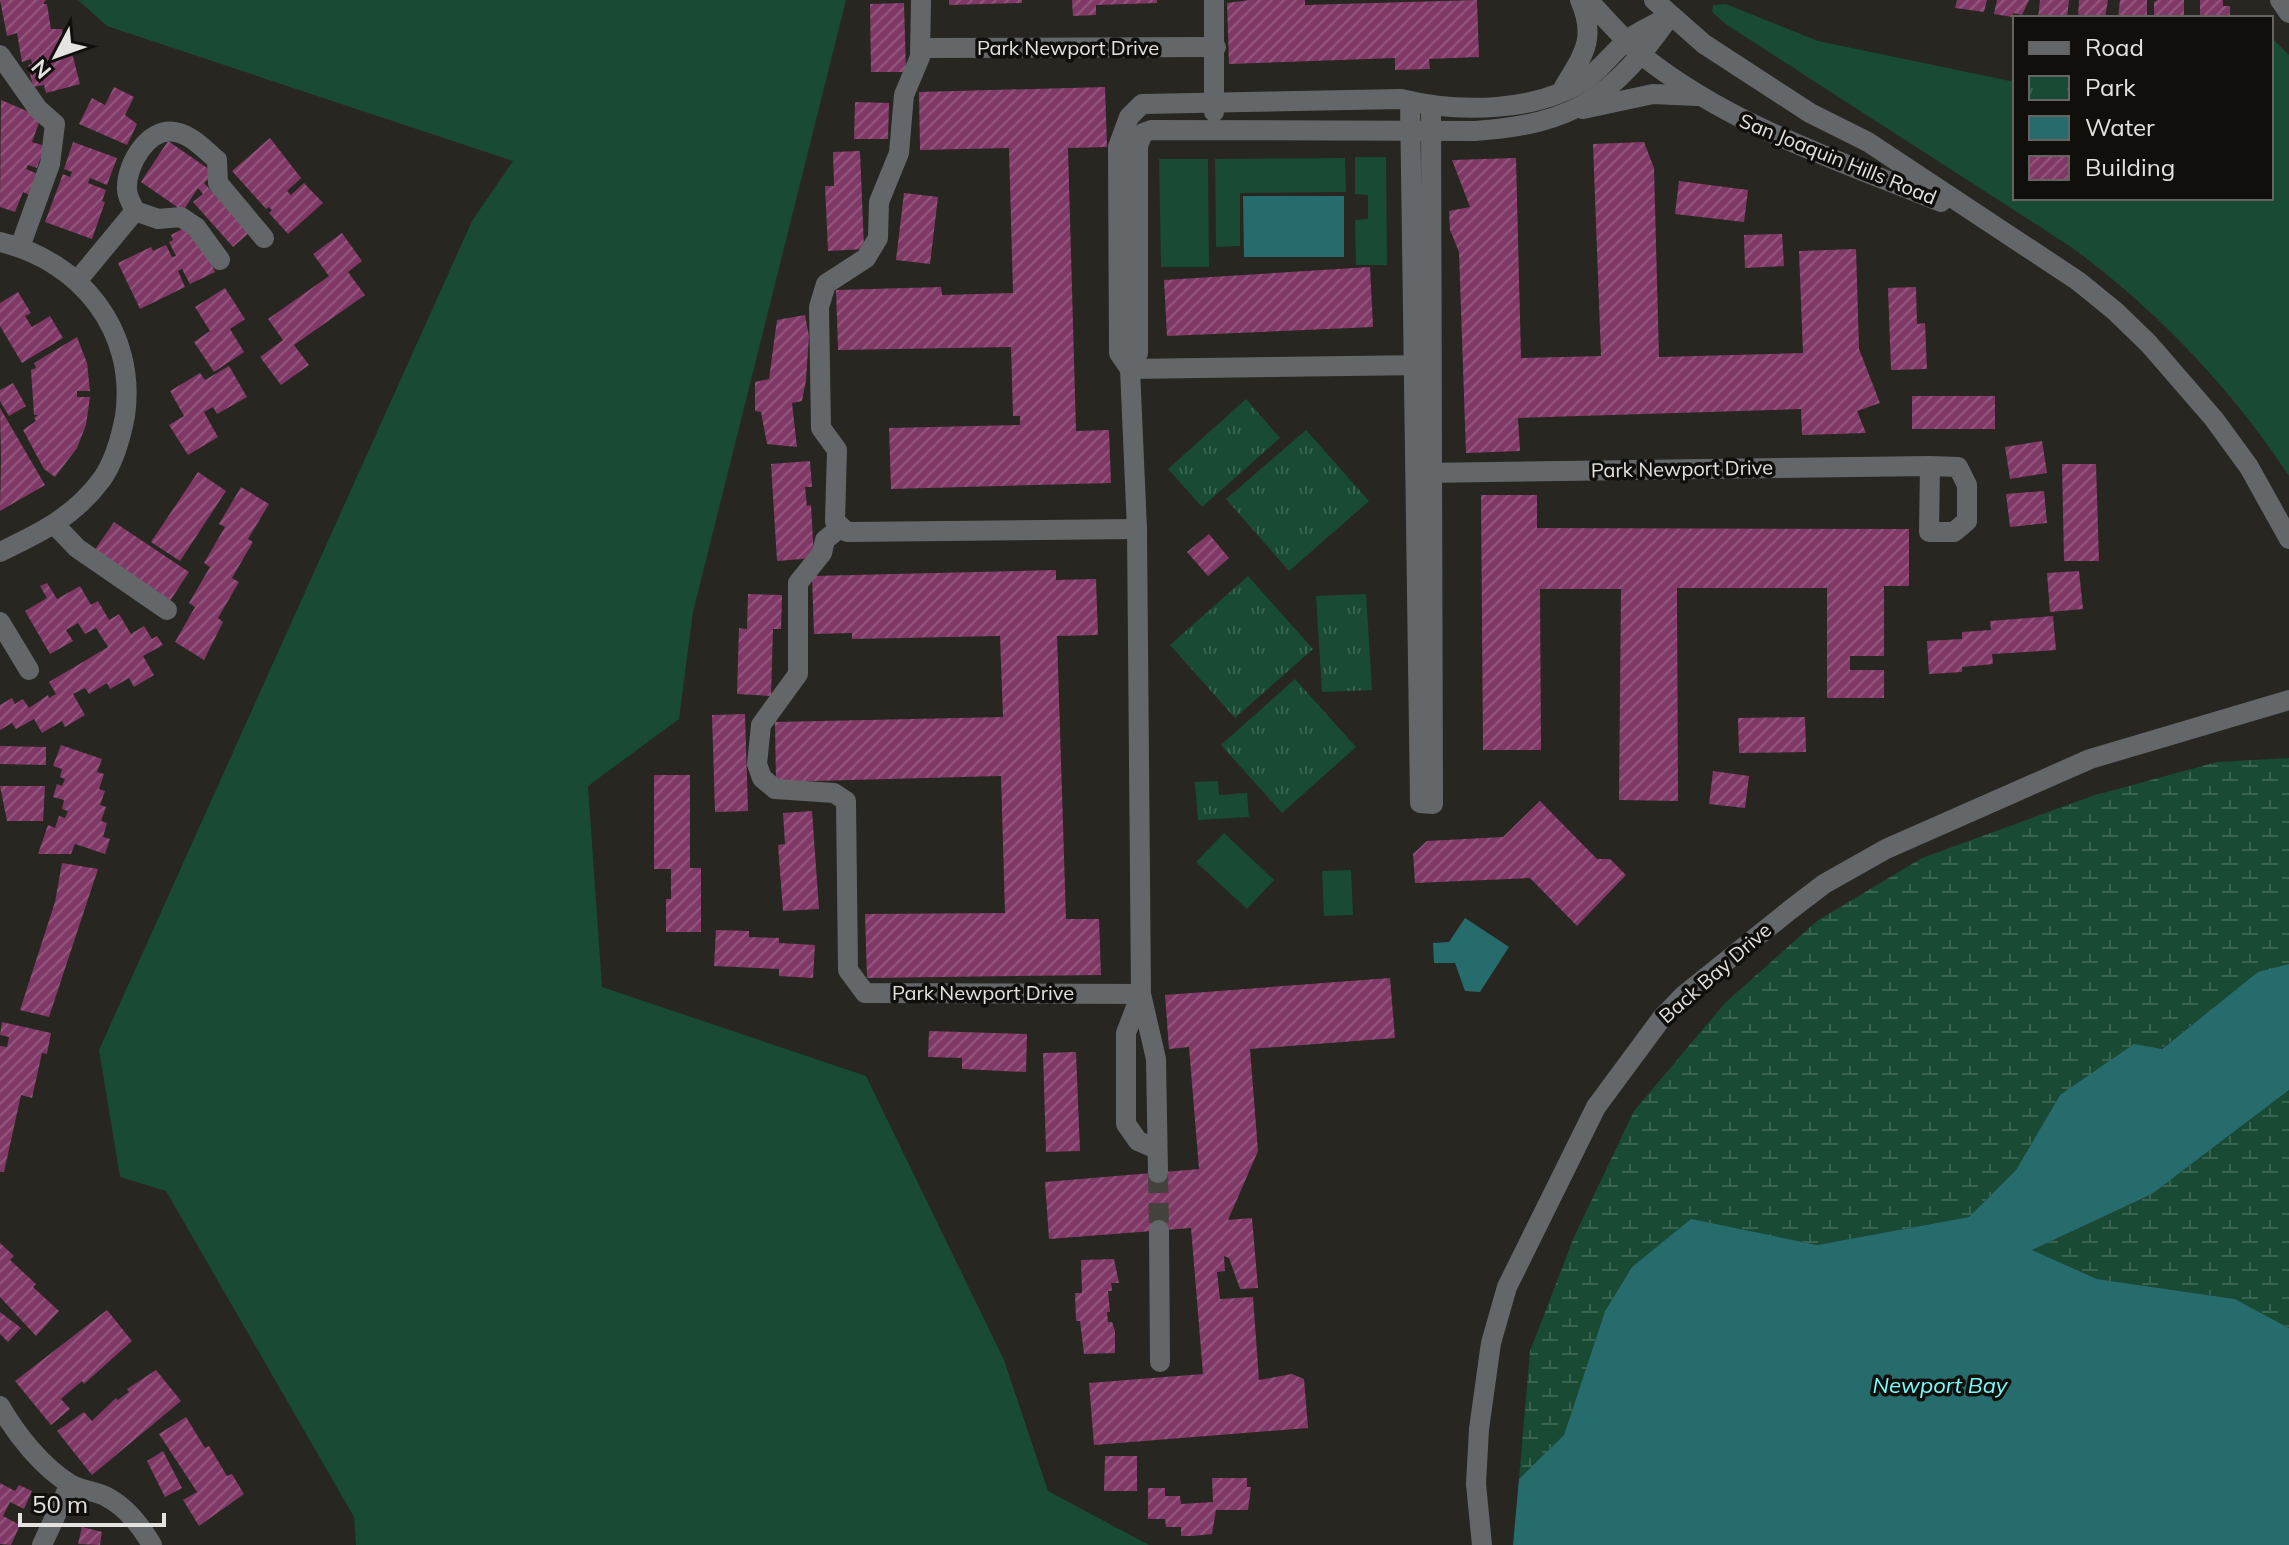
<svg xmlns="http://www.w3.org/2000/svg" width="2289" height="1545" font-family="Mulish,sans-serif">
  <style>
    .grass { fill: #184a34 }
    .wetland { fill: url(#wetland-marsh) }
    .park { fill: url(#park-tufts) }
    .water { fill: #276c6c }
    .building { fill: url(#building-hatch) }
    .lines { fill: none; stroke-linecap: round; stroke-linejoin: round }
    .minor-tunnel { stroke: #43423d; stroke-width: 20; stroke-dasharray: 20 10; stroke-linecap: butt }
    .minor { stroke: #646769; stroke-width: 20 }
    .labels { text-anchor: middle; stroke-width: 7; stroke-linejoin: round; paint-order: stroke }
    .street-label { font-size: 20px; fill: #e4e3df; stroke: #100f0c }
    .water-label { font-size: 22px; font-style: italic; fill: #7afcfc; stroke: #100f0c }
  </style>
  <defs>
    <pattern id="wetland-marsh" width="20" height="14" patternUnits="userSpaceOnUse" patternTransform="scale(2)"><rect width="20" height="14" fill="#184a34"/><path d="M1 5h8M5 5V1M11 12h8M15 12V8" fill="none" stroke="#396451"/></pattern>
    <pattern id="park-tufts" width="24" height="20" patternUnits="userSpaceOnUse" patternTransform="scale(2)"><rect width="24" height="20" fill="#184a34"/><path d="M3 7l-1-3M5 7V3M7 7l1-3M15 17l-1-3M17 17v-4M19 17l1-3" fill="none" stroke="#396451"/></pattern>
    <pattern id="building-hatch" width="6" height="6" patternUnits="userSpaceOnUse" patternTransform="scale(2)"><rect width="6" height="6" fill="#803967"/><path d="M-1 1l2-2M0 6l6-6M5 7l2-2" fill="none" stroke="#92567c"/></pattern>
  </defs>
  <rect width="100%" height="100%" fill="#272620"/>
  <g class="grass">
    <polygon points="78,0 846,0 693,612 679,719 588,786 602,987 866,1076 1004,1360 1048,1491 1149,1545 356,1545 354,1517 166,1191 120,1177 99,1050 472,221 513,161 107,26"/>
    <path d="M1726,4L1818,41L2015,82V198H2271V37L2289,55V476C2231,388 2156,309 2071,247L1727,25L1712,12L1713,5Z"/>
    <polygon points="1355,157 1386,157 1387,265 1356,265 1355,220 1368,219 1368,195 1355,194"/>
    <polygon points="1345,158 1346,192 1240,193 1240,246 1216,247 1215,159"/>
    <polygon points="1159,159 1208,159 1209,267 1161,267"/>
    <polygon points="1224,833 1274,880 1247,909 1196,862"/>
    <polygon points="1351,870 1353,915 1324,916 1322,871"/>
  </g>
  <g class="wetland">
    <polygon points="2289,758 2289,964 2258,973 2161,1049 2060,1095 2016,1170 1969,1217 1817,1245 1691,1220 1632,1267 1605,1311 1564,1435 1519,1479 1530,1351 1574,1237 1634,1111 1725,1003 1817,921 1922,858 2092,796 2217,762"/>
    <polygon points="2289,1090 2289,1328 2235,1299 2097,1279 2032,1250 2152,1194"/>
  </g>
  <g class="park">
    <polygon points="1246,399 1280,438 1202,507 1168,469"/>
    <polygon points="1306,430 1369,501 1289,571 1226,499"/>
    <polygon points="1248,576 1313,649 1235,718 1170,645"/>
    <polygon points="1366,594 1372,690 1322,692 1316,596"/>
    <polygon points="1295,679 1356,747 1282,813 1221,745"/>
    <polygon points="1218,781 1219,795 1247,793 1249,817 1198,820 1195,782"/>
  </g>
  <g class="water">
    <polygon points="1243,196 1344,196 1344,257 1244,257"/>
    <polygon points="1465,918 1509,947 1480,992 1465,991 1455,963 1434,963 1433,943 1449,942"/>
    <polygon points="2289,964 2289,1090 2152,1194 2032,1250 2097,1279 2235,1299 2289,1328 2289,1545 1513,1545 1519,1479 1564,1435 1605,1311 1632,1267 1691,1219 1817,1245 1969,1217 2016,1170 2060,1095 2134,1044 2162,1049 2258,972"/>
  </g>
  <g class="building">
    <polygon points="0,0 46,0 43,4 47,4 51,29 62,29 65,55 72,53 80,84 46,93 44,85 33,87 28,65 32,64 31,59 22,62 17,33 7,36"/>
    <polygon points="949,0 1022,0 1022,3 949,5"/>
    <polygon points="1072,0 1157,0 1157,3 1096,5 1096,15 1073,16"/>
    <polygon points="1250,0 1305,0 1305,5 1477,0 1479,57 1429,59 1430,69 1395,70 1395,58 1229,64 1227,3"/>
    <polygon points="1957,0 1987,0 1984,12 1955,8"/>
    <polygon points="1997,0 2029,0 2022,15 2013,13 2012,17 1994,14"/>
    <polygon points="2040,0 2069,0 2067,18 2038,18"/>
    <polygon points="2079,0 2108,0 2105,18 2078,18"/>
    <polygon points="2120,0 2147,0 2147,18 2118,18"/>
    <polygon points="2158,0 2184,0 2184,18 2154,18 2154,2"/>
    <polygon points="2200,0 2223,0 2223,6 2230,6 2230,18 2204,18 2200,16"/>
    <polygon points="904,3 906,72 871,72 870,4"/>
    <polygon points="114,87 134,97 125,115 137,124 127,145 79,124 92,98 105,105"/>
    <polygon points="1105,87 1107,147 1068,148 1076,431 1109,430 1111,483 891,489 889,428 1020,425 1020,416 1013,416 1011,347 838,350 836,290 941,287 942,295 1013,293 1009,148 920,150 919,92"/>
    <polygon points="1,100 41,117 32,142 45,146 37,168 28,165 26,169 40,175 32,196 23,192 15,212 0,207"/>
    <polygon points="855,102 889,103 888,139 854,139"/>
    <polygon points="270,138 301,178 287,191 291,195 304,183 323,203 288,234 269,213 272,210 269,207 266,209 232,171"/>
    <polygon points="168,141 210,170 212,176 204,183 250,232 233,247 193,202 203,194 198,188 183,211 141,182"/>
    <polygon points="73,142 117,158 107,185 90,178 88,183 106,190 102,201 105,202 92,239 45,222 63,174 70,177 72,172 64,169"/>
    <polygon points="1644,142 1654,168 1659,357 1803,353 1799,251 1856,249 1859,349 1880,403 1857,411 1866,433 1802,435 1801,409 1518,418 1520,451 1466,453 1459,252 1450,230 1449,211 1470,207 1452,160 1516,158 1521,358 1601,356 1593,144"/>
    <polygon points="860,151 864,249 828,251 825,186 834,186 833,152"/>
    <polygon points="1679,181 1748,190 1744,222 1675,214"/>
    <polygon points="904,193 938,197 930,264 896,260"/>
    <polygon points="188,226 195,229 215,272 190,284 182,269 178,271 185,287 140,309 118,263 151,247 153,251 166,245 172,257 176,256 169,242 173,240 171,235"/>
    <polygon points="342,233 362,261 348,272 365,295 294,345 309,365 281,385 260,357 283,340 268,319 329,276 313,254"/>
    <polygon points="1782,234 1784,266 1745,268 1744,235"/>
    <polygon points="1370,267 1373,327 1167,336 1164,280"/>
    <polygon points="1916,287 1917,324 1925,323 1927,369 1891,370 1888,288"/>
    <polygon points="225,288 245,319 230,329 244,352 214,372 194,342 210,331 195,307"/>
    <polygon points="18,292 31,313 25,316 32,327 50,316 63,338 22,363 0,326 0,303"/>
    <polygon points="805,315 809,336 806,380 802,401 792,403 797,447 767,444 761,412 755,411 755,382 769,379 777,320"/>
    <polygon points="77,337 87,363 90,391 77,391 77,397 90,397 86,425 77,448 55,477 44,469 23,430 36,421 34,418 38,415 34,415 31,370 36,368 34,363"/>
    <polygon points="229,366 247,397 217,414 213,407 204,412 218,437 188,455 169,425 184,416 170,391 200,373 205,380"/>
    <polygon points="13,383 26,406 9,416 0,401 0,390"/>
    <rect x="1912" y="396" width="83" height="33"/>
    <polygon points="0,408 45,485 0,511 1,461"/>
    <polygon points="2042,441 2047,473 2010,479 2005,447"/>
    <polygon points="810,461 812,487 805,487 807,506 811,505 814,558 777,561 771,464"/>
    <polygon points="2062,464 2096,464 2099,561 2064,561"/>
    <polygon points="198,472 226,491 180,561 151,542"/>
    <polygon points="241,487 269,504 248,539 253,542 232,578 239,582 218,618 223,622 204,660 175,642 195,607 189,603 210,567 204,563 225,527 219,524"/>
    <polygon points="2044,491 2047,523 2010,527 2006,494"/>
    <polygon points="1481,495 1537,495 1537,528 1909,529 1909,586 1884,586 1884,656 1850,656 1850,670 1884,670 1884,698 1827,698 1827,588 1677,588 1678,801 1619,800 1621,589 1540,589 1541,750 1483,750"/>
    <polygon points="114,522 189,572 170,601 94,551"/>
    <polygon points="1209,534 1229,558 1208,576 1187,552"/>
    <polygon points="1056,570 1056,580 1096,579 1098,635 1057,636 1066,919 1099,919 1101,975 867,978 865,914 1005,913 1001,776 776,782 775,722 1003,717 1000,636 852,639 852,633 814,634 812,576"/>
    <polygon points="2079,571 2083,609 2050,612 2047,573"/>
    <polygon points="47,583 57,599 80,586 91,605 98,601 109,620 119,614 131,634 144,626 152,639 157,636 163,645 143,656 154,675 134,687 129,678 110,689 107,683 89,694 85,688 73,694 85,715 65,727 62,721 42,733 34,719 16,729 12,723 0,730 0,705 12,698 15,704 23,699 29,708 48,695 49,698 56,694 49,682 108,647 96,628 85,634 78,623 66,630 73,641 50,654 25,611 47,598 40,586"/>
    <polygon points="748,594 782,595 781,629 773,629 771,696 737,694 739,628 747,629"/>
    <polygon points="2053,616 2056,650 1992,654 1993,664 1962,667 1962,672 1929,674 1927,641 1962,639 1962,632 1991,630 1990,621"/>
    <polygon points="745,714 748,811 715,812 712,715"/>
    <polygon points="1805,717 1806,752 1739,753 1738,718"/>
    <polygon points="61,745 102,759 97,772 104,774 99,789 105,791 100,805 106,807 101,821 107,823 103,837 110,839 105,854 75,844 71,854 38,854 48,825 55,828 59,816 65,818 68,811 62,809 64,800 53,797 57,784 62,786 65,779 60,777 62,769 53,766"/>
    <polygon points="0,746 46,747 46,765 0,764"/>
    <polygon points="1713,771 1749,776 1745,808 1709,804"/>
    <polygon points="654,775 690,775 690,868 701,868 701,932 666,932 666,899 671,899 671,869 654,869"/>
    <polygon points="0,786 45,786 43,821 7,821"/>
    <polygon points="1540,801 1597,859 1610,859 1626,875 1577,926 1530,878 1415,883 1413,854 1427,841 1503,837"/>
    <polygon points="812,811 819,909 783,911 778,845 785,844 783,813"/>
    <polygon points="62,863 98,869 49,1017 20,1010 55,902"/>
    <polygon points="716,930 749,931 749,937 779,938 779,943 815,945 813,978 779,976 779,969 714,966"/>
    <polygon points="1390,978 1395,1038 1250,1049 1258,1151 1228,1220 1252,1218 1258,1288 1240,1289 1229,1258 1224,1256 1225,1271 1217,1272 1220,1299 1253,1297 1259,1380 1292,1374 1304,1379 1308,1428 1094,1445 1089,1383 1203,1374 1191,1228 1049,1239 1045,1182 1199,1169 1189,1047 1169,1049 1165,995"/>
    <polygon points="2,1022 51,1033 47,1054 42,1053 32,1098 21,1095 4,1172 0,1172 0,1046 7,1047 9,1037 0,1035"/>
    <polygon points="929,1031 1027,1034 1026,1072 962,1069 962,1058 928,1057"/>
    <polygon points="1076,1052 1080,1151 1046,1152 1043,1053"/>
    <polygon points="0,1243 14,1256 10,1260 36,1284 33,1287 59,1311 36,1336 0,1297"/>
    <polygon points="1114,1259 1119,1283 1111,1283 1112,1291 1108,1291 1110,1312 1107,1312 1108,1322 1112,1322 1115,1331 1115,1353 1084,1354 1080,1321 1076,1321 1075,1293 1082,1293 1081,1260"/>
    <polygon points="107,1310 132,1341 84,1384 82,1381 61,1399 70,1409 51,1425 15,1381"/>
    <polygon points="0,1312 21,1328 8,1342 0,1334"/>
    <polygon points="156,1370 181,1401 92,1475 57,1431 84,1412 92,1421 116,1398 118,1400 129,1392 127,1389"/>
    <polygon points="186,1417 205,1448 209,1446 227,1476 232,1474 244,1494 199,1526 183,1500 197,1492 159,1434"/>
    <polygon points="163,1451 182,1488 165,1497 147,1461"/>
    <polygon points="1105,1456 1137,1456 1137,1491 1104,1491"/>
    <polygon points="1212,1478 1247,1478 1247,1487 1251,1487 1248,1510 1216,1510 1212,1534 1192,1536 1181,1536 1181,1527 1166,1527 1165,1519 1148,1519 1148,1488 1165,1488 1165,1496 1180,1496 1181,1504 1213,1502"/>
    <polygon points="0,1483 15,1491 19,1485 32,1491 24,1509 10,1502 3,1516 20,1525 11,1545 0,1544"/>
    <polygon points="82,1527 102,1532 100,1545 78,1544"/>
  </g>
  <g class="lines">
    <polyline class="minor-tunnel" points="1158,1173 1159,1230"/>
    <g class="minor">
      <polyline points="921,0 920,57 904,95 899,153 879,202 878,238 866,258 826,284 819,307 821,428 837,450 835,521 847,532 1137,529"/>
      <polyline points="1214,0 1214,112"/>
      <path d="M1588,0C1606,19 1624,40 1644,57C1733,127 1838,160 1941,202"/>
      <polyline points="1654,0 1704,44 1810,113 1868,142 2078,281 2115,311 2149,344 2214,419 2249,467 2289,539"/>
      <polyline points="2280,0 2289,13"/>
      <polyline points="921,48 1216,47"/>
      <polyline points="0,55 38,109 55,124 50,164 20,247"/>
      <path d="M1564,87C1583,55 1597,39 1580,0"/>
      <polyline points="1410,101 1420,803 1433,804 1431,105"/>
      <polyline points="1583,109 1653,94 1697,96"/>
      <polyline points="135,211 158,219 181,217 196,227 220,260"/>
      <path d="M0,242C81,261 137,331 125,416C121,437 114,462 102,479C75,516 40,533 0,552"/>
      <path d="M77,281L135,211C132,204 126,195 127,187C127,164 148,127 175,132C192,135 204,149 217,160L218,183L264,238"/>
      <path d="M1130,369L1119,353L1118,147L1129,117L1142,104L1401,99C1458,113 1538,113 1588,78C1601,68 1612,54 1624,43C1635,32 1652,26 1666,18"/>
      <polyline points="1130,369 1426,365"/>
      <polyline points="1422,473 1930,466 1958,467 1967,485 1967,521 1954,532 1929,532 1930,466"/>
      <polyline points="55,525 77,548 167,610"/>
      <polyline points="841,527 825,540 822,553 798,583 798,674 761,725 757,764 762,778 775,789 834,793 846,801 848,970 865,993 1141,994 1126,1033 1126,1124 1138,1141 1157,1149"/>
      <polyline points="0,622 29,670"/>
      <path d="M1158,1173L1156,1059L1141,994L1137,529L1130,369L1138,353V146L1143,133L1151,130L1475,131C1575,124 1613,97 1670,16"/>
      <polyline points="1159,1230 1160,1362"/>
      <path d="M0,1406C16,1434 42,1467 70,1484C80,1490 94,1491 105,1496C125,1506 141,1526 152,1545"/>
      <polyline points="42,1545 70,1484"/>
      <polyline points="1482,1545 1476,1484 1479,1429 1491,1343 1507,1287 1596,1107 1661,1019 1684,995 1790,910 1824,884 1886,849 2090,759 2289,700"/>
    </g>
  </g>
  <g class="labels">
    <g class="street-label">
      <text x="1068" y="55">Park Newport Drive</text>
      <text transform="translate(1838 159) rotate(22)" y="7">San Joaquin Hills Road</text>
      <text transform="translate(1682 469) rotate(-1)" y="7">Park Newport Drive</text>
      <text transform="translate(1715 973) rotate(-41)" y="7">Back Bay Drive</text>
      <text x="983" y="1000">Park Newport Drive</text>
    </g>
    <g class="water-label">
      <text x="1940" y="1393">Newport Bay</text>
    </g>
  </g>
  <rect x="2013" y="16" width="260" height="184" fill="#100f0c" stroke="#656460" stroke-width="2"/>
  <rect x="2029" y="42" width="40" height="12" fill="#646769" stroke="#656460" stroke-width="2"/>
  <text x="2085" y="56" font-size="24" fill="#e4e3df">Road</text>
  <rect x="2029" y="76" width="40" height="24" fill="url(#park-tufts)" stroke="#656460" stroke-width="2"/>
  <text x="2085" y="96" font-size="24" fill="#e4e3df">Park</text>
  <rect x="2029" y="116" width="40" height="24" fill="#276c6c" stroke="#656460" stroke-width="2"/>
  <text x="2085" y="136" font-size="24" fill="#e4e3df">Water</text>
  <rect x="2029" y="156" width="40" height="24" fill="url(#building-hatch)" stroke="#656460" stroke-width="2"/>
  <text x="2085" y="176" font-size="24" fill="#e4e3df">Building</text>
  <g transform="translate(56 56) rotate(229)" stroke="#100f0c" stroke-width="6" paint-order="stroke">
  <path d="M0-6L14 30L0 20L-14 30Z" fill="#e4e3df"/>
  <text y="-12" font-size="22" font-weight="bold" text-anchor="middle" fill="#e4e3df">N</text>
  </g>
  <path d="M20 1513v12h144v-12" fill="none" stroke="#e4e3df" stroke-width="4"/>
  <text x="32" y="1513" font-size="24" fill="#e4e3df" stroke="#100f0c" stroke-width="6" paint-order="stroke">50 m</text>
</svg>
